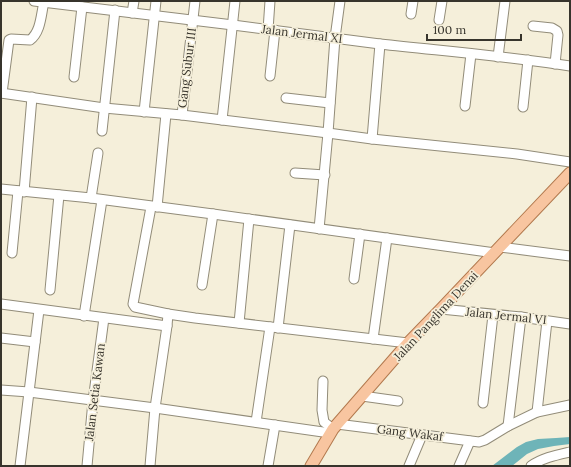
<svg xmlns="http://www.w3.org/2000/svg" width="571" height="467" font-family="Lora,serif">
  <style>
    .water { fill: #6eb4b8 }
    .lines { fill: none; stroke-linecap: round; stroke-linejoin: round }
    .minor-casing { stroke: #928c79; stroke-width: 11 }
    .major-casing { stroke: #b2794e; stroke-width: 13 }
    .minor { stroke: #fff; stroke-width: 9 }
    .major { stroke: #f8c5a0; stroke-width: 11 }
    .labels { text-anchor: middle; stroke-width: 3.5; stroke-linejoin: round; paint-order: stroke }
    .street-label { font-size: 12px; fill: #37342c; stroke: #f5efda }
  </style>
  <rect width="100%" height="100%" fill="#f5efda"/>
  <polygon class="water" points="570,437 570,444 554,446 538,449 527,454 512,466 492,466 517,447 526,442 538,439 556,438"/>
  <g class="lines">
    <g class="minor-casing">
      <g id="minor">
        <path d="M34,1C100,9 166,17 233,25C282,31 331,38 380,44C443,51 507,56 570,66"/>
        <polyline points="132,13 134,1"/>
        <polyline points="411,14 413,1"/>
        <polyline points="439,20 442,1"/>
        <polyline points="533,26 552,28 557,31 558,35 555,64"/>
        <polyline points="268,30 270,1"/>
        <polyline points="498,57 505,1"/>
        <polyline points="270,76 275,30"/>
        <polyline points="74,77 82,7"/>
        <polyline points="1,93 104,108 182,115 328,133 372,139 517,154 570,162"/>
        <path d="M2,93L9,40L11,39L30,40C41,32 41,14 44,2"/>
        <polyline points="286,98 330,103"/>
        <polyline points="465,106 471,54"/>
        <polyline points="523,107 528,60"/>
        <polyline points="144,112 156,1"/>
        <polyline points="182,115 195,1"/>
        <polyline points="222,120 235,1"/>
        <polyline points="102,131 115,10"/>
        <polyline points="372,139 380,44"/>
        <polyline points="295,173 325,175"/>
        <polyline points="1,189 91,198 213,214 495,253"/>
        <polyline points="24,192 32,97"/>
        <polyline points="91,198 98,153"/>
        <polyline points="151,207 133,304 135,307 168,314"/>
        <polyline points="157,207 166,114"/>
        <polyline points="319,229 328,133 335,38 340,1"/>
        <polyline points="500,247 570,256"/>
        <polyline points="12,253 18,191"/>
        <polyline points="354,279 360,234"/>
        <polyline points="202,285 213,214"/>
        <polyline points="50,290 59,195"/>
        <polyline points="1,304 167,326 168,314 195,318 408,343"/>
        <polyline points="441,309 521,317 570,324"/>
        <polyline points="84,316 102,200"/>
        <polyline points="239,323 249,219"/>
        <polyline points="278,328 290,225"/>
        <polyline points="1,338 35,342"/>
        <polyline points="373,339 387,238"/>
        <polyline points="323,381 322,410 324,422 333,429"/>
        <polyline points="1,390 29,392 155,408 330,433"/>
        <polyline points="362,396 398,401"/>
        <polyline points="483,403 493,315"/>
        <polyline points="537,412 547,321"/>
        <polyline points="256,422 270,327"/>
        <polyline points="337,424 479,442 485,440 508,426 537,412 570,405"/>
        <polyline points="508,426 521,317"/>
        <polyline points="20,466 39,310"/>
        <polyline points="87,466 93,401 104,318"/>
        <polyline points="150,466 155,408 167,326"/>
        <polyline points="268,466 275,425"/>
        <polyline points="409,466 422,435"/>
        <polyline points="459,466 470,441"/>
        <path d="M531,466C542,458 557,455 570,452"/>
      </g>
    </g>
    <g class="major-casing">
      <polyline id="major" points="311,466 333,429 408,343 441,309 570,173"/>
    </g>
    <use href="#minor" class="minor"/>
    <use href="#major" class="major"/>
  </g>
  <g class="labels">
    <g class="street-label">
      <text transform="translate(302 34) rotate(7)" y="4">Jalan Jermal XI</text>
      <text transform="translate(187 68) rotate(-83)" y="4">Gang Subur III</text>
      <text transform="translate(436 316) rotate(-47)" y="4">Jalan Panglima Denai</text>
      <text transform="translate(506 316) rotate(6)" y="4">Jalan Jermal VI</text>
      <text transform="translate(95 392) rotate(-83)" y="4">Jalan Setia Kawan</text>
      <text transform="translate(410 433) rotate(7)" y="4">Gang Wakaf</text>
    </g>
  </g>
  <rect width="571" height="467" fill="none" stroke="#37342c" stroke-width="4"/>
  <path d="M427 34v6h94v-6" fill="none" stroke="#37342c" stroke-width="2"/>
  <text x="433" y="34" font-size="12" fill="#37342c" stroke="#f5efda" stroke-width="3" paint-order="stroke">100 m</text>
</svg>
